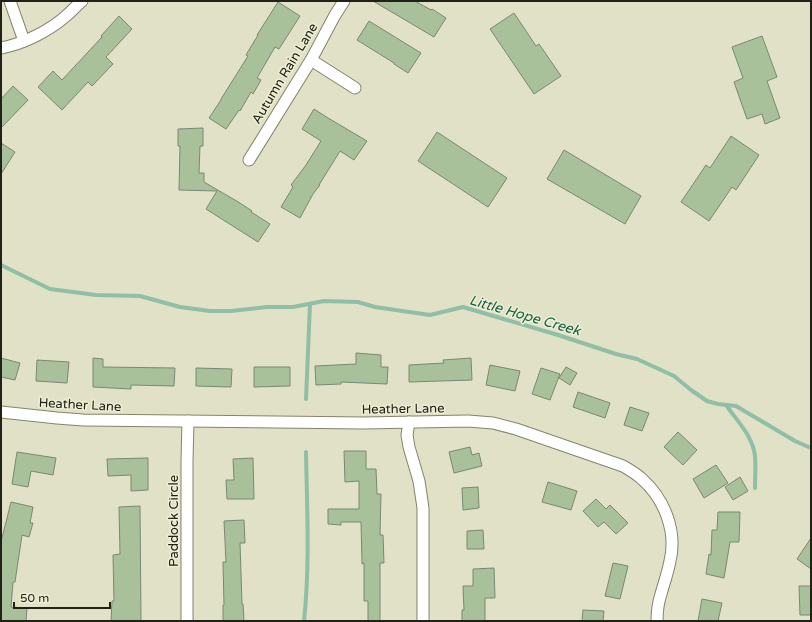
<svg xmlns="http://www.w3.org/2000/svg" width="812" height="622" font-family="'Varela Round',sans-serif">
  <style>
    .lines { fill: none; stroke-linecap: round; stroke-linejoin: round }
    .stream { stroke: #91bea6; stroke-width: 4 }
    .building { fill: #a8c19b; stroke: #7a8873 }
    .street-casing { stroke: #84846d; stroke-width: 13 }
    .street { stroke: #fff; stroke-width: 11 }
    .labels { text-anchor: middle; stroke-width: 3; stroke-linejoin: round; paint-order: stroke }
    .street-label { font-size: 13px; fill: #212118; stroke: #eeeed4 }
    .water-label { font-size: 14px; font-style: italic; fill: #146143; stroke: #eeeed4 }
  </style>
  <rect width="100%" height="100%" fill="#e0e1c7"/>
  <g class="lines">
    <g class="stream">
      <polyline points="1,265 50,289 96,295 140,296 180,307 210,311 231,311 267,307 293,307 324,301 358,302 375,307 430,315 463,307 558,335 616,354 637,359 674,376 691,390 707,401 718,404 736,406 795,441 811,448"/>
      <polyline points="306,399 310,304"/>
      <path d="M726,405C737,421 753,436 755,456C756,466 755,477 755,488"/>
      <path d="M304,621C310,565 307,509 306,452"/>
    </g>
  </g>
  <g class="building">
    <polygon points="373,1 415,1 431,10 432,9 446,18 434,37"/>
    <polygon points="278,2 300,16 279,49 275,47 257,78 261,80 253,94 251,92 240,111 239,110 226,129 209,118 221,100 221,99 248,56 246,55 258,35 257,35"/>
    <polygon points="514,13 536,46 539,44 561,76 534,94 490,29"/>
    <polygon points="119,16 132,29 106,57 113,64 92,86 88,82 62,110 38,87 53,71 62,80 102,37 101,36"/>
    <polygon points="369,21 421,53 408,73 394,64 394,63 357,40"/>
    <polygon points="762,36 777,77 767,81 780,118 765,124 762,114 747,119 734,82 743,78 732,47"/>
    <polygon points="13,86 28,100 1,128 1,99"/>
    <polygon points="314,109 328,118 367,141 354,160 340,151 319,185 320,185 313,194 300,218 281,207 293,187 291,185 306,165 321,141 302,129"/>
    <polygon points="203,128 203,146 200,146 199,173 204,173 204,182 240,203 252,211 251,212 270,224 258,242 206,209 217,191 179,190 180,146 178,146 178,129"/>
    <polygon points="437,132 507,178 488,207 418,161"/>
    <polygon points="731,136 759,155 736,190 732,187 709,221 681,202 706,165 710,168"/>
    <polygon points="1,143 15,152 1,174"/>
    <polygon points="564,150 641,196 625,224 547,179"/>
    <polygon points="356,353 381,355 381,367 388,367 387,384 341,382 341,384 316,385 315,366 356,364"/>
    <polygon points="1,358 20,363 15,380 1,377"/>
    <polygon points="93,358 103,359 103,367 175,368 174,386 131,385 131,389 93,387"/>
    <polygon points="471,358 472,380 409,382 409,365 444,363 443,360"/>
    <polygon points="37,360 69,362 67,383 36,381"/>
    <polygon points="490,365 520,371 515,391 486,385"/>
    <polygon points="254,367 290,367 290,386 254,387"/>
    <polygon points="566,367 577,373 570,385 559,378"/>
    <polygon points="196,368 232,369 231,387 196,386"/>
    <polygon points="541,368 560,374 550,400 532,394"/>
    <polygon points="578,392 610,403 605,418 573,407"/>
    <polygon points="630,407 649,413 642,431 624,425"/>
    <polygon points="678,432 697,450 683,465 664,447"/>
    <polygon points="470,447 472,455 479,453 482,466 454,473 449,452"/>
    <polygon points="344,451 366,451 366,469 376,469 377,494 381,494 380,535 383,535 384,563 380,563 380,621 368,621 368,601 364,601 364,563 362,564 361,522 341,522 341,525 328,524 328,509 359,509 359,481 345,482"/>
    <polygon points="17,452 56,458 53,475 31,471 28,487 12,484"/>
    <polygon points="148,458 148,490 131,491 131,475 108,476 107,459"/>
    <polygon points="253,458 254,499 227,499 226,480 234,480 233,459"/>
    <polygon points="716,465 728,483 704,498 693,479"/>
    <polygon points="740,477 748,491 733,500 725,487"/>
    <polygon points="548,482 577,491 571,510 542,502"/>
    <polygon points="478,487 479,508 463,510 462,488"/>
    <polygon points="596,499 606,509 610,505 628,523 616,534 604,522 598,527 583,511"/>
    <polygon points="11,502 33,507 30,523 33,523 29,537 22,535 15,582 13,582 11,607 27,608 26,621 1,621 1,542"/>
    <polygon points="140,506 141,621 111,621 112,601 114,601 113,555 120,554 119,507"/>
    <polygon points="718,512 740,512 739,542 730,542 724,578 706,574 709,554 711,555 712,530 717,530"/>
    <polygon points="244,520 245,543 240,543 242,604 243,604 244,621 223,621 223,605 224,605 223,562 226,562 224,521"/>
    <polygon points="483,530 484,549 467,549 467,531"/>
    <polygon points="811,538 811,569 797,559"/>
    <polygon points="613,563 628,566 620,599 605,596"/>
    <polygon points="494,568 495,598 485,598 485,621 462,621 462,610 464,610 463,586 473,586 473,569"/>
    <polygon points="799,586 811,586 811,615 800,615"/>
    <polygon points="702,599 722,603 718,621 698,621"/>
    <polygon points="583,610 604,611 603,621 582,621"/>
  </g>
  <g class="lines">
    <g class="street-casing">
      <g id="street">
        <polyline points="10,1 24,41"/>
        <path d="M1,48C23,44 49,31 66,16C71,12 76,6 82,1"/>
        <polyline points="311,60 355,88"/>
        <polyline points="249,160 311,60 335,15 344,1"/>
        <path d="M1,412L57,418L83,420L364,423L468,421L493,423L516,429L623,466C630,470 637,474 643,480C665,500 677,532 670,561C668,572 664,583 661,594C658,603 657,612 657,621"/>
        <polyline points="409,422 407,435 409,447 419,481 423,508 423,621"/>
        <polyline points="187,621 187,461 188,421"/>
      </g>
    </g>
    <use href="#street" class="street"/>
  </g>
  <g class="labels">
    <g class="street-label">
      <text transform="translate(284 73) rotate(-59)" y="5">Autumn Rain Lane</text>
      <text transform="translate(80 404) rotate(3)" y="5">Heather Lane</text>
      <text transform="translate(403 408) rotate(-1)" y="5">Heather Lane</text>
      <text transform="translate(173 521) rotate(-90)" y="5">Paddock Circle</text>
    </g>
    <g class="water-label">
      <text transform="translate(525 315) rotate(16)" y="5">Little Hope Creek</text>
    </g>
  </g>
  <rect width="812" height="622" fill="none" stroke="#212118" stroke-width="4"/>
  <path d="M14 602v6h96v-6" fill="none" stroke="#212118" stroke-width="2"/>
  <text x="20" y="602" font-size="12" fill="#212118" stroke="#eeeed4" stroke-width="3" paint-order="stroke">50 m</text>
</svg>
